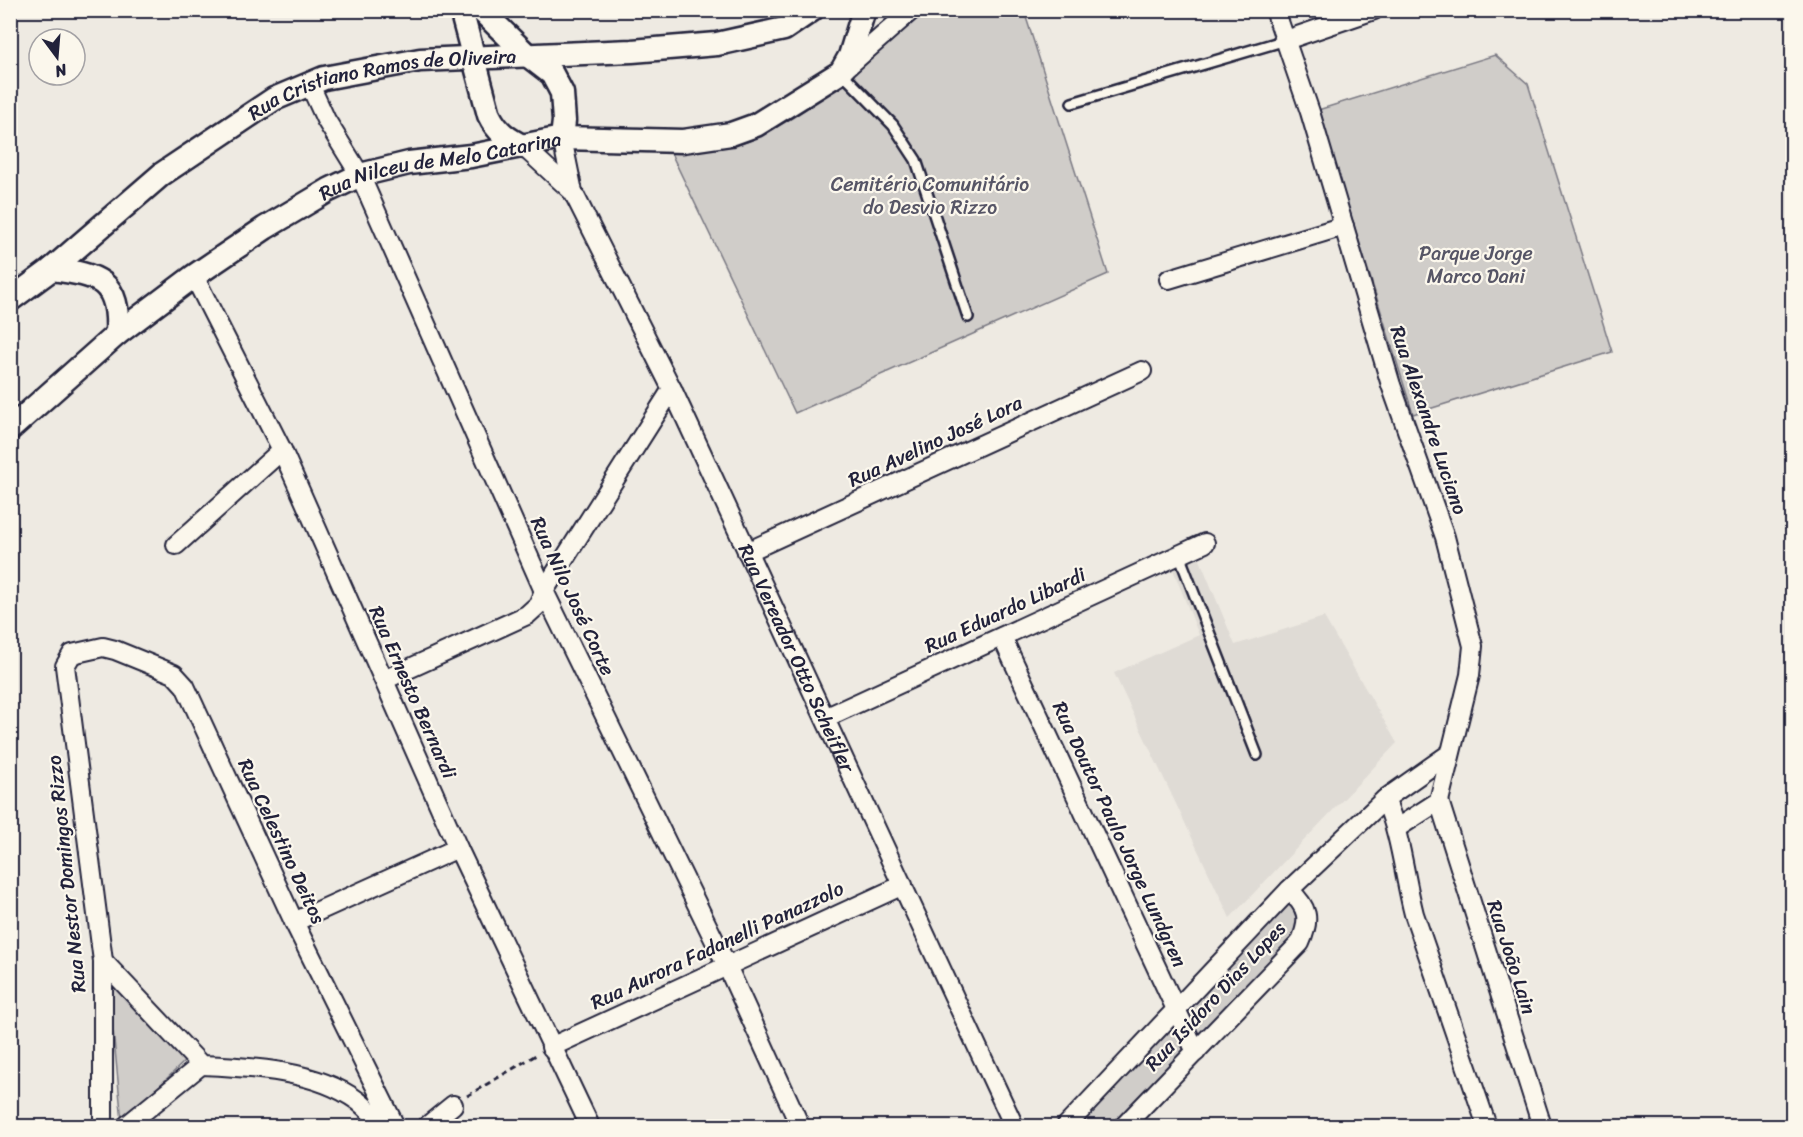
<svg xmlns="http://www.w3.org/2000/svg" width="1803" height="1137" font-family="Sriracha,sans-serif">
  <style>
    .built { fill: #dfdbd5 }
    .green { fill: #d0cdc9; stroke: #797882; stroke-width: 1.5 }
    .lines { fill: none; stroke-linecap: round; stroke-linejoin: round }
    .service-casing { stroke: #22223b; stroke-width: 14 }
    .minor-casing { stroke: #22223b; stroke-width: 22 }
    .tertiary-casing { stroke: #22223b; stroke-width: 27 }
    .path { stroke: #22223b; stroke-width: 3; stroke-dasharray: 6 4.5; stroke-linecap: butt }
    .service { stroke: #fbf7ec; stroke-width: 9 }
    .minor { stroke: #fbf7ec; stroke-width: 18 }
    .tertiary { stroke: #fbf7ec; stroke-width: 22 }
    .labels { text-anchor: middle; stroke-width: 4.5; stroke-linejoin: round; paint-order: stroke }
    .street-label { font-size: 20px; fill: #22223b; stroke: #fbf7ec }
    .park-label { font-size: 20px; fill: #565566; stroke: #fbf7ec }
  </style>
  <rect width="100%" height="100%" fill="#eeeae2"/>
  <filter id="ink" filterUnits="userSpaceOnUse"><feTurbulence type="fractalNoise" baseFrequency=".0167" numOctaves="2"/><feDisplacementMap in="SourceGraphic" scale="12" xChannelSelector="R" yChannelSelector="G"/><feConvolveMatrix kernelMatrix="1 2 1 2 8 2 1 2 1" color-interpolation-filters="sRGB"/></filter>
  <g filter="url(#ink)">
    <polygon class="built" points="1198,555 1235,645 1324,617 1397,743 1230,918 1114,673 1199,635 1172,567"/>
    <g class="green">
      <path d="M917,11H1024L1108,274L795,413L671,153C694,150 729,149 749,141C816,112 866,60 917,11Z"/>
      <polygon points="1495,55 1528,84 1612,352 1413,414 1318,110"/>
      <polygon points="1286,904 1299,910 1305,926 1201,1040 1186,1011"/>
      <polygon points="108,977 187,1059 122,1122"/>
      <polygon points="1173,1021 1190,1052 1119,1126 1074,1126"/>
    </g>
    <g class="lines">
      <g class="service-casing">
        <g id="service">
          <polyline points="841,72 893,125 916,160 968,317"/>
          <polyline points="1072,103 1286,40"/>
          <polyline points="1179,555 1257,755"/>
        </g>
      </g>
      <g class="minor-casing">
        <g id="minor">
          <polyline points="1275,10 1310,112 1391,385 1445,537 1473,646 1470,675 1439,801 1397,828"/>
          <polyline points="1286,40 1374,10"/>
          <polyline points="845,69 912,10"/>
          <polyline points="309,83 326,120 360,175 544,591 727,966 800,1126"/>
          <path id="s1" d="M562,138L573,192L672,389L1014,1126"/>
          <polyline points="524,147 573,192"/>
          <polyline points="194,276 282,450 458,848 590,1126"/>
          <polyline points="1169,279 1344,226"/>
          <polyline points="176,545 282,450"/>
          <polyline points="747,552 1142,371"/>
          <polyline points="1002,637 1196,1052"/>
          <polyline points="384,680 527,615 538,605 544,591 672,389"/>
          <polyline points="825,718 1205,543"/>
          <polyline points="1385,799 1449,754"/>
          <polyline points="1439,801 1542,1126"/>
          <polyline points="294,922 458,848"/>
          <path d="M103,961L201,1065C250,1067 316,1070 358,1101C367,1108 376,1118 385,1126"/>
          <polyline points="551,1047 903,885"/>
          <polyline points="103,1126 103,961 65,666 72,654 103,647 115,650 174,674 185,686 294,922 395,1126"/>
          <polyline points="126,1126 201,1065"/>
          <polyline points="427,1126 453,1105"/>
          <path d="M1066,1126L1289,890L1385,799C1401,836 1404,875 1414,914L1487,1126"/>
          <path d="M1124,1126L1300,943C1311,919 1308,907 1289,890"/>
        </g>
      </g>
      <g class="tertiary-casing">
        <g id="tertiary">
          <path d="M461,10L489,115C497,132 508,139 524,147"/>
          <polyline points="481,10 526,54 552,74 562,93 564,121 562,138"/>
          <path d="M52,269C99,275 120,280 117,334"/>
          <path id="s2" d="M10,300L52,269L162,174L274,99L324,78L420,60L632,51L717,44L784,29L812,10"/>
          <path id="s3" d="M10,429L117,334L194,276L265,228L329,190L360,175L409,163L471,156L562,138L683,141L731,134L756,125L841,72L850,56L864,10"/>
        </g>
      </g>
      <polyline class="path" points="467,1096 536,1055"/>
      <use href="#service" class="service"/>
      <use href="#minor" class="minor"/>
      <use href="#tertiary" class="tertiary"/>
    </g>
  </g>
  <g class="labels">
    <g class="street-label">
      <text dy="7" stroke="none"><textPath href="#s2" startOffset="442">Rua Cristiano Ramos de Oliveira</textPath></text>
      <text dy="7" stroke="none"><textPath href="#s3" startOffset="514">Rua Nilceu de Melo Catarina</textPath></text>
      <text transform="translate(1429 420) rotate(71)" y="7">Rua Alexandre Luciano</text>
      <text transform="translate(935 441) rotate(-25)" y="7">Rua Avelino José Lora</text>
      <text transform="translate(573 596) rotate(65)" y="7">Rua Nilo José Corte</text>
      <text transform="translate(1005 610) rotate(-25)" y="7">Rua Eduardo Libardi</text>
      <text dy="7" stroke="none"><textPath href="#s1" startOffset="572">Rua Vereador Otto Scheifler</textPath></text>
      <text transform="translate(413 692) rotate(66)" y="7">Rua Ernesto Bernardi</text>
      <text transform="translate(1120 834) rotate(65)" y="7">Rua Doutor Paulo Jorge Lundgren</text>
      <text transform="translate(282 841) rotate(65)" y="7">Rua Celestino Deitos</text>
      <text transform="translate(66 874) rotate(-96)" y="7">Rua Nestor Domingos Rizzo</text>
      <text transform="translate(717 945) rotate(-25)" y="7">Rua Aurora Fadanelli Panazzolo</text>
      <text transform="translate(1512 957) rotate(72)" y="7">Rua João Lain</text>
      <text transform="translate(1215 996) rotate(-47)" y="7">Rua Isidoro Dias Lopes</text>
    </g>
    <g class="park-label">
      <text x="930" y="191">Cemitério Comunitário<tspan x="930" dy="23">do Desvio Rizzo</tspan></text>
      <text x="1476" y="260">Parque Jorge<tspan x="1476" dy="23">Marco Dani</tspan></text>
    </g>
  </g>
  <rect width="1803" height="1137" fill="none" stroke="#fbf7ec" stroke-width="36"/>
  <rect x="18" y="18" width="1767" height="1101" fill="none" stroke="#22223b" stroke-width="2" filter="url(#ink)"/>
  <g transform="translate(57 57) rotate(164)"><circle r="28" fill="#fbf7ec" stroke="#a4a2a5" stroke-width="1.5"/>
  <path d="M0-4.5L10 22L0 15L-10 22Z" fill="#22223b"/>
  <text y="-9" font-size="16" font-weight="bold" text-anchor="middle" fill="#22223b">N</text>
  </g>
</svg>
